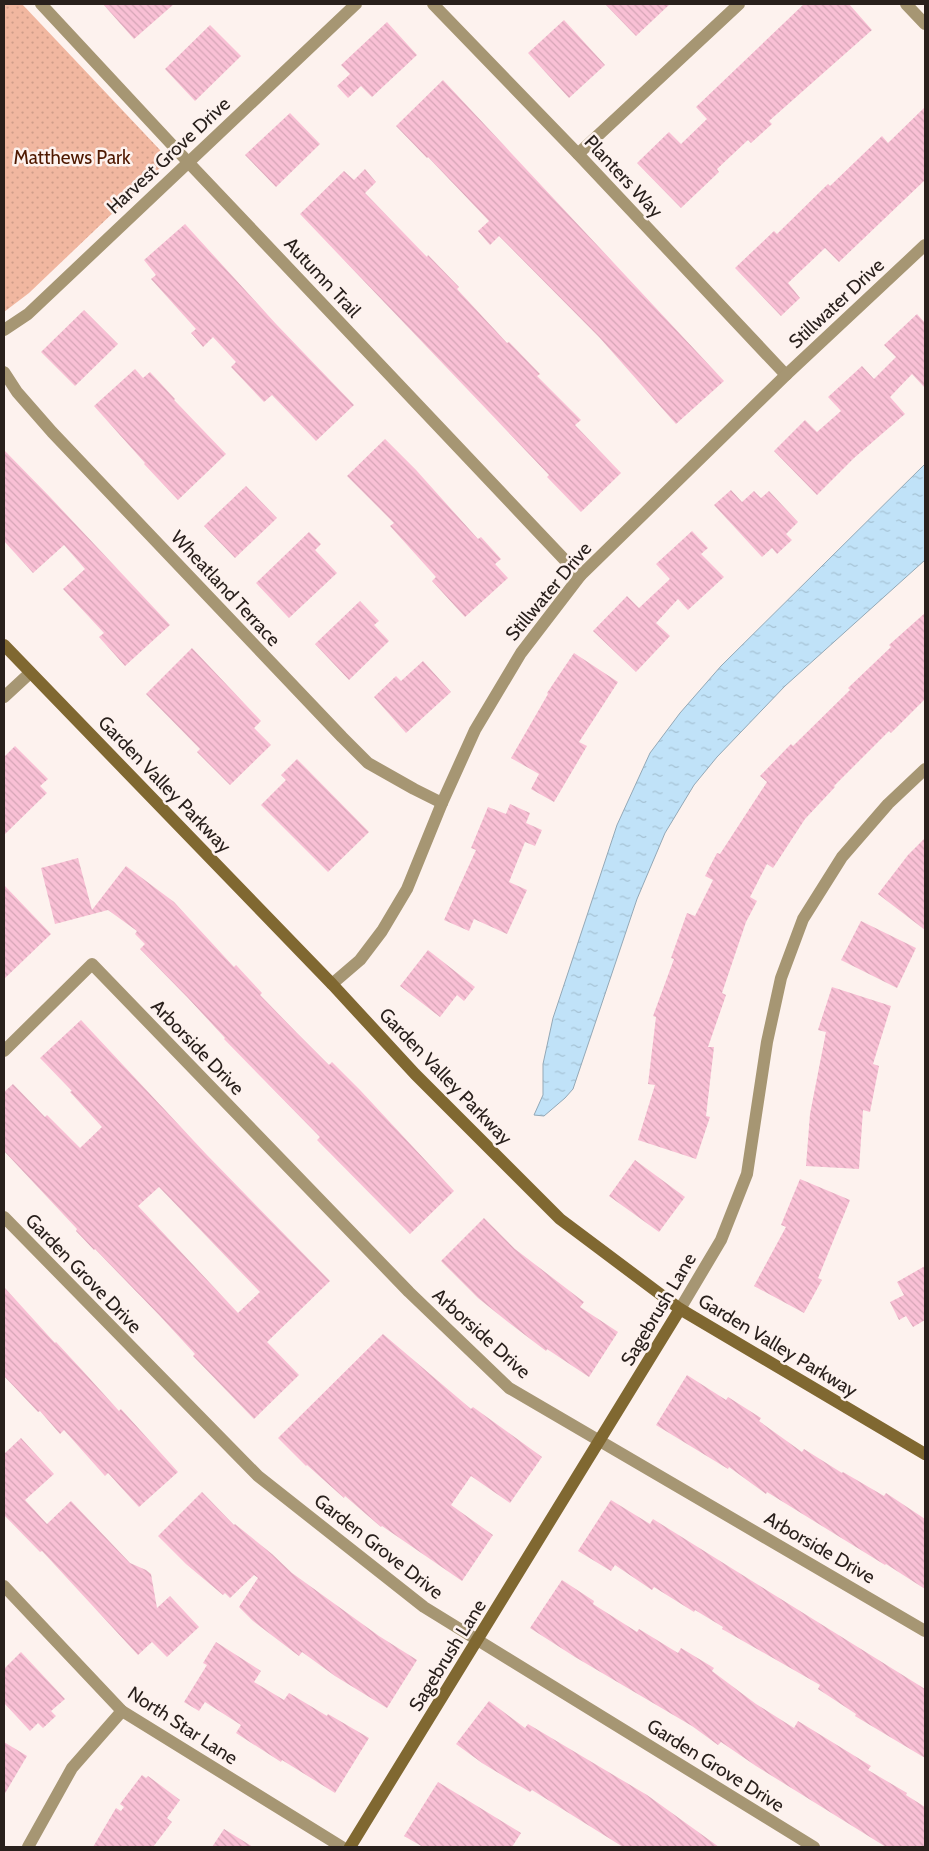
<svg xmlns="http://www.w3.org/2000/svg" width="929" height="1851" font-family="Cabin,sans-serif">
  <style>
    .green { fill: url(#green-dots) }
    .water { fill: url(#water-ripples); stroke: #93a8b6 }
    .building { fill: url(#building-back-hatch); fill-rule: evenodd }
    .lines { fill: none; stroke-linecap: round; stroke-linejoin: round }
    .street { stroke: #a69673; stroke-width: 12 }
    .secondary { stroke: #806831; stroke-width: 12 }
    .labels { text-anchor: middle; stroke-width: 5; stroke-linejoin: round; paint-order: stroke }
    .street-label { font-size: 19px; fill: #29201c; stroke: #fdf2ee }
    .park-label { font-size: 19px; fill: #4f1900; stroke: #fdf2ee }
  </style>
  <defs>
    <pattern id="green-dots" width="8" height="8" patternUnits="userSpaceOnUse" patternTransform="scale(1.25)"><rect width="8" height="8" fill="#f1b7a0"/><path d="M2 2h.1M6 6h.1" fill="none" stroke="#cf9d89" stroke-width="1.8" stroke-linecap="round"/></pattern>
    <pattern id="water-ripples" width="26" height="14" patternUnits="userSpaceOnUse" patternTransform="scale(1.25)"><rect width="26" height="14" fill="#c0e2f8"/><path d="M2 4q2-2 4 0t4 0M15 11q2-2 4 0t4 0" fill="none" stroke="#a5c2d4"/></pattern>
    <pattern id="building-back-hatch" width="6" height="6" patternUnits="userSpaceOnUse" patternTransform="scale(1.25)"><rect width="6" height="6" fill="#f9c0d5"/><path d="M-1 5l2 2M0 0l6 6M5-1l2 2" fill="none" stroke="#d5a5b6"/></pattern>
  </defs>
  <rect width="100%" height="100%" fill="#fdf2ee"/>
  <polygon class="green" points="4,4 22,4 160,150 163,157 160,168 29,293 4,312"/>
  <polygon class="water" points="925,464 925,560 785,686 717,757 694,785 665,833 637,899 573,1089 565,1098 544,1116 534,1115 543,1095 543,1064 553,1018 617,825 650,753 680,713 721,666"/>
  <g class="building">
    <polygon points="103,4 174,4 134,39"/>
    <polygon points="605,4 670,4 636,36"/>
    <polygon points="804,4 849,4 872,30 769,121 772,124 751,143 748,140 717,169 719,172 681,208 637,163 669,132 681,144 707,119 696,107"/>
    <polygon points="564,20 605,65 569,98 528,53"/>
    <polygon points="387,22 417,55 372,97 361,86 348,98 337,86 350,74 341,65"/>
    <polygon points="210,25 241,56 195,101 165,69"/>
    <polygon points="443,80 724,381 676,424 599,337 499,236 490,245 478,231 489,221 428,157 427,158 396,126"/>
    <polygon points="925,107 925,180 839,262 825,248 788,283 800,298 781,316 735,268 774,231 777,234 828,184 830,186 882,136 888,143"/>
    <polygon points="290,113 320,144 276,187 245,155"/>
    <polygon points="365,169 376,182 365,193 427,257 428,255 459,287 457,289 507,343 509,342 540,374 537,376 581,420 575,425 621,473 581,512 547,477 549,475 300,214 344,171 354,180"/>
    <polygon points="185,224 276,324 354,405 316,441 272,395 264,402 231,367 236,362 213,337 203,347 191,333 196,329 151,279 156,275 144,260"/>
    <polygon points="84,310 118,344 75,386 41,352"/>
    <polygon points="917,314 925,323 925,388 912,374 890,397 905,414 854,458 817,495 774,451 805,420 817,432 841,411 828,397 862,366 874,379 896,357 884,345"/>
    <polygon points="135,369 143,378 150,372 175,399 174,400 226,454 178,500 144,464 145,463 94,406"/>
    <polygon points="385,439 416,470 478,539 481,537 501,559 495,564 508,578 465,617 432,581 436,577 390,526 394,523 347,476"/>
    <polygon points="4,450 50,497 170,625 125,666 99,637 104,633 63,589 85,569 64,545 33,573 4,541"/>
    <polygon points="246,486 277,518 235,558 204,526"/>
    <polygon points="731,490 742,502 754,491 761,498 769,491 798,522 786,534 792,540 777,554 772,548 762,557 714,505"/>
    <polygon points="692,531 708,548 701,554 724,577 688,610 678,599 656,623 670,636 636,672 593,631 627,596 639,608 670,579 656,564"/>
    <polygon points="309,532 321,544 315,550 337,573 289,618 256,583"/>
    <polygon points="360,601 379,621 374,625 389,641 349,680 315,644"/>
    <polygon points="925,613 925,699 891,733 889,731 834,786 835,787 805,819 773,868 767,864 750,897 757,901 746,922 722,993 726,995 708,1047 714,1047 706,1116 710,1117 696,1159 638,1140 655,1085 648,1084 656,1017 653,1016 674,959 671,958 687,913 695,916 713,880 705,876 717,853 720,854 767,782 760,776 791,744 793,746 850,690 848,688 891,647 889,645"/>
    <polygon points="192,648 261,721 254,728 271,745 230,785 197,752 200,749 146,694"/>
    <polygon points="574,653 618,682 579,742 587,746 554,802 531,789 539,774 511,758 548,694 547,693"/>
    <polygon points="423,661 451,692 406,733 374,697 396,676 401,681"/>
    <polygon points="15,746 48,779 40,786 47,793 4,835 4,757"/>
    <polygon points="297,759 369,832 328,872 261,805 286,780 281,775"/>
    <polygon points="510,804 530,813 526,823 542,830 535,846 525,842 509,882 527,890 507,934 474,919 469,931 444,920 476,850 471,848 488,807 506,814"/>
    <polygon points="925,838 925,930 878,894 908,855"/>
    <polygon points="78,858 92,910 126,866 174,902 234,967 236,965 262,993 260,995 297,1033 329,1065 332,1062 360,1090 454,1191 410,1234 317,1140 320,1137 224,1039 225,1038 188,998 140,949 145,944 135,934 137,931 108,910 55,924 41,868"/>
    <polygon points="4,885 51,934 4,979"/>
    <polygon points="861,921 916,948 897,988 841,960"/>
    <polygon points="428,950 475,987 464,1001 457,995 440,1017 400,986"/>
    <polygon points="832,987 891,1006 873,1064 879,1066 870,1112 863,1110 859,1169 806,1166 810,1114 826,1032 818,1030"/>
    <path d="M81,1020L206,1154L330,1281L267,1342L299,1375L254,1419L193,1356L195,1354L160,1316L95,1249L94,1250L76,1231L77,1229L4,1151V1092L13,1084L45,1117L47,1115L80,1148L102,1127L70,1092L72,1091L40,1058ZM159,1187L260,1292L238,1313L138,1206Z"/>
    <polygon points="635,1160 685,1197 659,1232 609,1196"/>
    <polygon points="800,1179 850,1200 818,1278 822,1280 804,1313 754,1286 786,1227 781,1225"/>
    <polygon points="484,1218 515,1249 584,1302 580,1307 618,1332 589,1377 547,1349 546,1351 508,1322 478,1298 441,1261"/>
    <polygon points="925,1266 925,1320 913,1327 906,1316 899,1320 890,1302 904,1295 897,1282"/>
    <polygon points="4,1287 55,1343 56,1342 82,1370 119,1411 121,1409 178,1472 139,1507 108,1473 105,1476 64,1430 60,1434 40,1411 38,1412 4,1376"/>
    <polygon points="383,1334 471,1409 473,1407 542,1457 510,1503 471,1476 451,1505 493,1535 462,1581 382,1526 381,1527 345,1496 344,1498 307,1465 306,1466 278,1438"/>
    <polygon points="687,1375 726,1400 728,1397 761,1418 759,1421 802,1452 804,1449 842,1473 843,1472 884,1496 886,1493 925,1519 925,1589 886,1564 885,1565 767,1492 766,1494 729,1467 728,1469 656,1425"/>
    <polygon points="21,1438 54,1474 25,1500 47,1524 71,1501 130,1563 146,1570 151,1574 157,1608 170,1596 199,1627 167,1657 152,1642 138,1655 42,1551 40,1552 4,1515 4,1454"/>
    <polygon points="202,1492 234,1525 235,1524 272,1554 292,1573 379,1636 417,1660 387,1708 335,1676 302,1652 299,1656 253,1621 239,1607 258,1578 254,1575 230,1598 225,1593 223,1595 186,1564 158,1536"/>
    <polygon points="611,1500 650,1524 653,1519 925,1689 925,1758 855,1716 856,1714 818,1689 820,1685 722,1629 723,1627 695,1610 694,1612 654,1587 652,1590 615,1565 611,1571 578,1551"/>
    <polygon points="562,1580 594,1601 593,1604 637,1632 639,1629 678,1653 681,1648 714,1668 712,1671 756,1704 794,1728 798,1721 871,1766 868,1770 907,1793 906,1795 925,1807 925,1847 886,1847 756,1766 721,1742 718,1745 692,1726 575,1657 530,1628"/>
    <polygon points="216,1642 261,1671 254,1682 284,1700 289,1693 327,1716 328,1714 369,1738 335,1793 282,1760 281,1762 236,1733 241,1725 205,1702 199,1711 184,1702 207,1665 203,1663"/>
    <polygon points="21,1652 65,1699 51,1711 56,1716 43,1728 38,1723 30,1731 4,1703 4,1669"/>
    <polygon points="489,1701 525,1728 528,1724 647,1795 719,1847 623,1847 532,1790 530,1792 482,1763 456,1744"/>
    <polygon points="4,1742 27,1756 4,1795"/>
    <polygon points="142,1775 146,1778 148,1776 180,1800 167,1818 172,1822 153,1847 93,1847 116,1808 121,1811 124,1807 120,1804"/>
    <polygon points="438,1782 521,1833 512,1847 423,1847 404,1836"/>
    <polygon points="224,1829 253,1847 212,1847"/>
  </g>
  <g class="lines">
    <g class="street">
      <polyline points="41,4 188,162 580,576"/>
      <polyline points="433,4 578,154 786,375"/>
      <polyline points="906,4 925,24"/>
      <polyline points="578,154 739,4"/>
      <polyline points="4,330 28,314 356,4"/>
      <polyline points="4,372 17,392 52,432 342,737 368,763 414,789 442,803"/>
      <polyline points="4,697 30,673"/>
      <polyline points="332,984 360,960 382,931 407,889 442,803 475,730 521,653 580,576 786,375 925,245"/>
      <polyline points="4,1051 92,964 409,1292 509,1388 925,1631"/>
      <polyline points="4,1217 258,1476 424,1607 814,1847"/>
      <polyline points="680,1309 721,1240 747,1174 767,1042 781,978 803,919 842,857 888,804 925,769"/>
      <polyline points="4,1586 122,1711 342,1847"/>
      <polyline points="28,1847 72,1768 122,1711"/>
    </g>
    <g class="secondary">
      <polyline points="4,645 332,984 415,1074 560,1219 680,1309 925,1454"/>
      <polyline points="350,1847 680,1309"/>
    </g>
  </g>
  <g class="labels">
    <g class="street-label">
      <text transform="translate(168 155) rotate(-43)" y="7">Harvest Grove Drive</text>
      <text transform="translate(624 176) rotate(47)" y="7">Planters Way</text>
      <text transform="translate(323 277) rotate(47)" y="7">Autumn Trail</text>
      <text transform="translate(836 303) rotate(-43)" y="7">Stillwater Drive</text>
      <text transform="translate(226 588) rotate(47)" y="7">Wheatland Terrace</text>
      <text transform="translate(548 591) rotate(-50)" y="7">Stillwater Drive</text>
      <text transform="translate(165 784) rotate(46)" y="7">Garden Valley Parkway</text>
      <text transform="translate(198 1047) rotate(46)" y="7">Arborside Drive</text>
      <text transform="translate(446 1076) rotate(46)" y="7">Garden Valley Parkway</text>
      <text transform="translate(84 1273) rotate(46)" y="7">Garden Grove Drive</text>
      <text transform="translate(658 1309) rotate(-59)" y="7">Sagebrush Lane</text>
      <text transform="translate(482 1333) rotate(42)" y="7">Arborside Drive</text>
      <text transform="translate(778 1345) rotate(31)" y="7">Garden Valley Parkway</text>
      <text transform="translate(379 1546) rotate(38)" y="7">Garden Grove Drive</text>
      <text transform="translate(820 1547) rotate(30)" y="7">Arborside Drive</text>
      <text transform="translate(447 1655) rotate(-58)" y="7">Sagebrush Lane</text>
      <text transform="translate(183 1725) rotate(33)" y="7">North Star Lane</text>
      <text transform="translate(716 1765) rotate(32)" y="7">Garden Grove Drive</text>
    </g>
    <g class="park-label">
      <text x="72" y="164">Matthews Park</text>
    </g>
  </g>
  <rect width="929" height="1851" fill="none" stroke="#29201c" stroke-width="10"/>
</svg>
